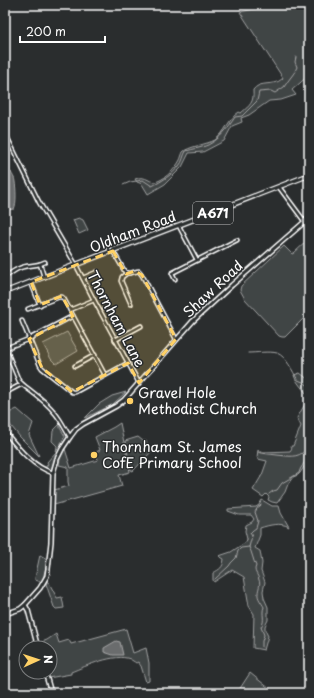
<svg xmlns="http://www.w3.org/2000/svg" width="314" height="698" font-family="'Playpen Sans',sans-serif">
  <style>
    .green { fill: #414445; stroke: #a0a2a2 }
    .water { fill: #6a6c6d; stroke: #a6a7a7 }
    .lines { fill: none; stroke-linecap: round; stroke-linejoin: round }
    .stream { stroke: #a6a7a7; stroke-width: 1 }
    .street-casing { stroke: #fff; stroke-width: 5.5 }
    .secondary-casing { stroke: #fff; stroke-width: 6 }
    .primary-casing { stroke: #fff; stroke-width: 6 }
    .street { stroke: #2a2d2e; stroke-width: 2.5 }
    .secondary { stroke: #2a2d2e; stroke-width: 3 }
    .primary { stroke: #2a2d2e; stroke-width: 3.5 }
    .marked { fill: #ffd166; fill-opacity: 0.2; stroke: #ffd166; stroke-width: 3; stroke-dasharray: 8 5; stroke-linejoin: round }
    .poi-dot { fill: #ffd166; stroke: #2a2d2e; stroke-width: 1.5 }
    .labels { text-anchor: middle; stroke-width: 3; stroke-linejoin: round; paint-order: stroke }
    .shield { fill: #2a2d2e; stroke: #bfc0c0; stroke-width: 1 }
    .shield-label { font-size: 13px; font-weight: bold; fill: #fff }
    .street-label { font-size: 14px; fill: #fff; stroke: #2a2d2e }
    .poi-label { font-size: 14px; fill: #fff; stroke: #2a2d2e; text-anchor: start }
  </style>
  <rect width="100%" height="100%" fill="#2a2d2e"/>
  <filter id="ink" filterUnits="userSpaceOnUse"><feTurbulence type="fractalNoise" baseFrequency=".025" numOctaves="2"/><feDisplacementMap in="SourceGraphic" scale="8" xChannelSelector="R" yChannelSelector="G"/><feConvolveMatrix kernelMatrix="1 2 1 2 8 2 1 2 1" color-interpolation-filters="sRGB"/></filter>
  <g filter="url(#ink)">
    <g class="green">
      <path d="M273,5H309V75L292,90L296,95L281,100L269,101L249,115L241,118L242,122L232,126L224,141L203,152L189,153L182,167L165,184L148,194L142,184L137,182L135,179C147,174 150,185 158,181C166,178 176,168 180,160C181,158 182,154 183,152C187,147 208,144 215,140C226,132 228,119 239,112L241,113C250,105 254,103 253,90C259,82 268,85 277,82C278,82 282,79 283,78L240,12Z"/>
      <polygon points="79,218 83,220 88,230 79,234 73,220"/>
      <polygon points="309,239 309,315 308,314 285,337 282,337 279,336 245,299 240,290 241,286 284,246 292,254 294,253"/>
      <polygon points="67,332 78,351 56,364 51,359 43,344"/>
      <path d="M300,373L309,380V461H308L300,473L298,475L293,477L288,484L285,492L277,503L272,502L268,500L269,497L266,494L263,497L253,490L262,475L267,461L258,459L257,457L258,450L263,452L290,451L292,448L291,446H293L301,426L297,418L309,397C305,391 295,381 294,375Z"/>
      <polygon points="126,392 112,405 85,418 99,404 112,396"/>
      <polygon points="17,409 33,423 29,435 39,456 20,437 11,426 5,417 5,410 7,414"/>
      <polygon points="120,423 130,472 119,475 122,486 54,505 54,490 69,486 68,482 68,467 59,465 60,459 65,449 71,468 98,460 96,452 100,450 95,437 114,427"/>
      <polygon points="60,424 60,428 65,436 56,452 51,470 48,471 44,469 48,464 47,462 56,452 57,446 52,441 53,431"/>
      <polygon points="138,437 143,441 146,441 151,452 133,471 131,470 125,441"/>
      <path d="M262,500L272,506H279L281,513L289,527C281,522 269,525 260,528V535L255,548L260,551L262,563L261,571L265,582L263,591L264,598L268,607V620L265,626V630L268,636L264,650L253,648L254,614L249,606L244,577L232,570L214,582L213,580V573C220,569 223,568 224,559L219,556L231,552L246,542L247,539L245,531L246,525L252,522L254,519L251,515H239L228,511V509L256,507L259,505Z"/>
      <polygon points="40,555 47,559 46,567 42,582 35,580 35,578"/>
      <polygon points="48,581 57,598 62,597 64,608 56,609 54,607 46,584"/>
      <path d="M126,629L133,653L146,648L149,663V681L146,682L141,666L138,662L136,663C135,662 131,660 130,659C115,653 86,666 71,672V674L48,678L47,672H50V648H41L39,643L47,640L56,634L59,643L69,640L71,644Z"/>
      <polygon points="250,673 275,693 237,693"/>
    </g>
    <g class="water">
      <path d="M9,172H11C12,175 15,178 15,182C16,188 17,204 14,209L7,210L5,207V174Z"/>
      <polygon points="116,641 120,642 123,655 113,655 104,652 104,648"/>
    </g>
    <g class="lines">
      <g class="stream">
        <path d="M123,185L130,182L143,180L152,186C161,182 173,174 179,166C183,162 183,156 186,151C193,149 201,148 208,145C220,139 228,128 235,117L242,116L257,101L259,92L271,91L275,93L284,87L288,81L294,73L297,67L295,62L296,57"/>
        <path d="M248,353C256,353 270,351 277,353C287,357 292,371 298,380L303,382L309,386"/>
        <path d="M258,452C264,454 270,454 277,455C288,456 297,459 306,450"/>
        <path d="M269,494L273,491L277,490L282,483L299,473C300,467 305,464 306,458C308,453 306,450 309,445"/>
        <path d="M249,547C252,552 253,560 256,566C253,572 258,574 259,580C261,584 258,589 258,593C257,598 262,603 264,607C261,614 266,620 261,627L264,635L262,641V647"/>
        <polyline points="215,579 229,566 231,563 236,558 238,551 241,548 249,547 252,536 250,533 253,530 256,528 258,521 255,512 258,507 260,506 261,505"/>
      </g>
      <g class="street-casing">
        <g id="street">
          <polyline points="5,133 39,202 76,265 94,300 139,383"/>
          <polyline points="279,187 305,222"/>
          <polyline points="179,226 197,260"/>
          <polyline points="106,241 110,252"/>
          <polyline points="113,251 125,272 127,273 122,277 121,281 131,304"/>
          <polyline points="40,264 45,262"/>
          <path d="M127,273C131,274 135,271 139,271L142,275L176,339"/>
          <path d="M5,277C10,274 14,270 20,268C26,265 33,266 40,264L44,277"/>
          <polyline points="83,278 97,272"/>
          <polyline points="175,279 172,273 237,240"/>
          <polyline points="31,282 40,305"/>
          <polyline points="28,309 59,297 62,297 64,299 105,375"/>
          <polyline points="70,310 94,300"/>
          <polyline points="22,321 40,365 42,368 72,392 75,392 128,363"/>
          <polyline points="115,340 141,326"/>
          <path d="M5,347L19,381L22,384C33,393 46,401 55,413C61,420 65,429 70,437"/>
          <polyline points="6,348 29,339 73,316"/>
          <polyline points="75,366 95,355"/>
          <polyline points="5,393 22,384"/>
          <path d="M5,432C18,448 33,467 53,473"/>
        </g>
      </g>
      <g class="secondary-casing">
        <g id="secondary">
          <polyline points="25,605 28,610 38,648"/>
          <polyline points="5,614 20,609 25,605 40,588 47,576 48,569 51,542 53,473 57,459 62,449 70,437 76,429 83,424 116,406 124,400 193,321 232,285 309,218"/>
          <polyline points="45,672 51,693"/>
        </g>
      </g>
      <g class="primary-casing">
        <polyline id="primary" points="5,292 309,175"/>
      </g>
      <use href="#street" class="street"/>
      <use href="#secondary" class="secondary"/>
      <use href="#primary" class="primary"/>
    </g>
  </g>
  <path class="marked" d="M113,251L126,274L135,271L142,275L176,339L139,383L128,363L72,392L42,368L29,339L73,316L62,296L40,305L31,282Z"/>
  <g class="poi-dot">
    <circle cx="130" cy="401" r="4"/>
    <circle cx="94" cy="455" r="4"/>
  </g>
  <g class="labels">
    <rect class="shield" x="193" y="202" width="40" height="22" rx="3"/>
    <g class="shield-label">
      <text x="213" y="218">A671</text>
    </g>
    <g class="street-label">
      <text transform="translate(133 232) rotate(-21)" y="5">Oldham Road</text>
      <text transform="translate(213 289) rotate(-43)" y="5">Shaw Road</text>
      <text transform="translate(116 319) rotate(62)" y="5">Thornham Lane</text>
    </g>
    <g class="poi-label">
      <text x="138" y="398">Gravel Hole<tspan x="138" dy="16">Methodist Church</tspan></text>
      <text x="102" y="452">Thornham St. James<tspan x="102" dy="16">CofE Primary School</tspan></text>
    </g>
  </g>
  <rect width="314" height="698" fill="none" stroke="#2a2d2e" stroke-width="20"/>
  <rect x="10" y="10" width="294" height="678" fill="none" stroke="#fff" stroke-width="1.5" filter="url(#ink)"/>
  <g transform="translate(38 660) rotate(87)"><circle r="19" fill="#2a2d2e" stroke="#7f8182"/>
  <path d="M0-3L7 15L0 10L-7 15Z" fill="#ffd166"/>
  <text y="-6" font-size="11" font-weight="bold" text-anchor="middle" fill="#ffffff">N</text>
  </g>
  <path d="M20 36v6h85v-6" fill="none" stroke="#ffffff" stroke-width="2"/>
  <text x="26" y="36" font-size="12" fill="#ffffff" stroke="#2a2d2e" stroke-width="3" paint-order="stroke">200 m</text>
</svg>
